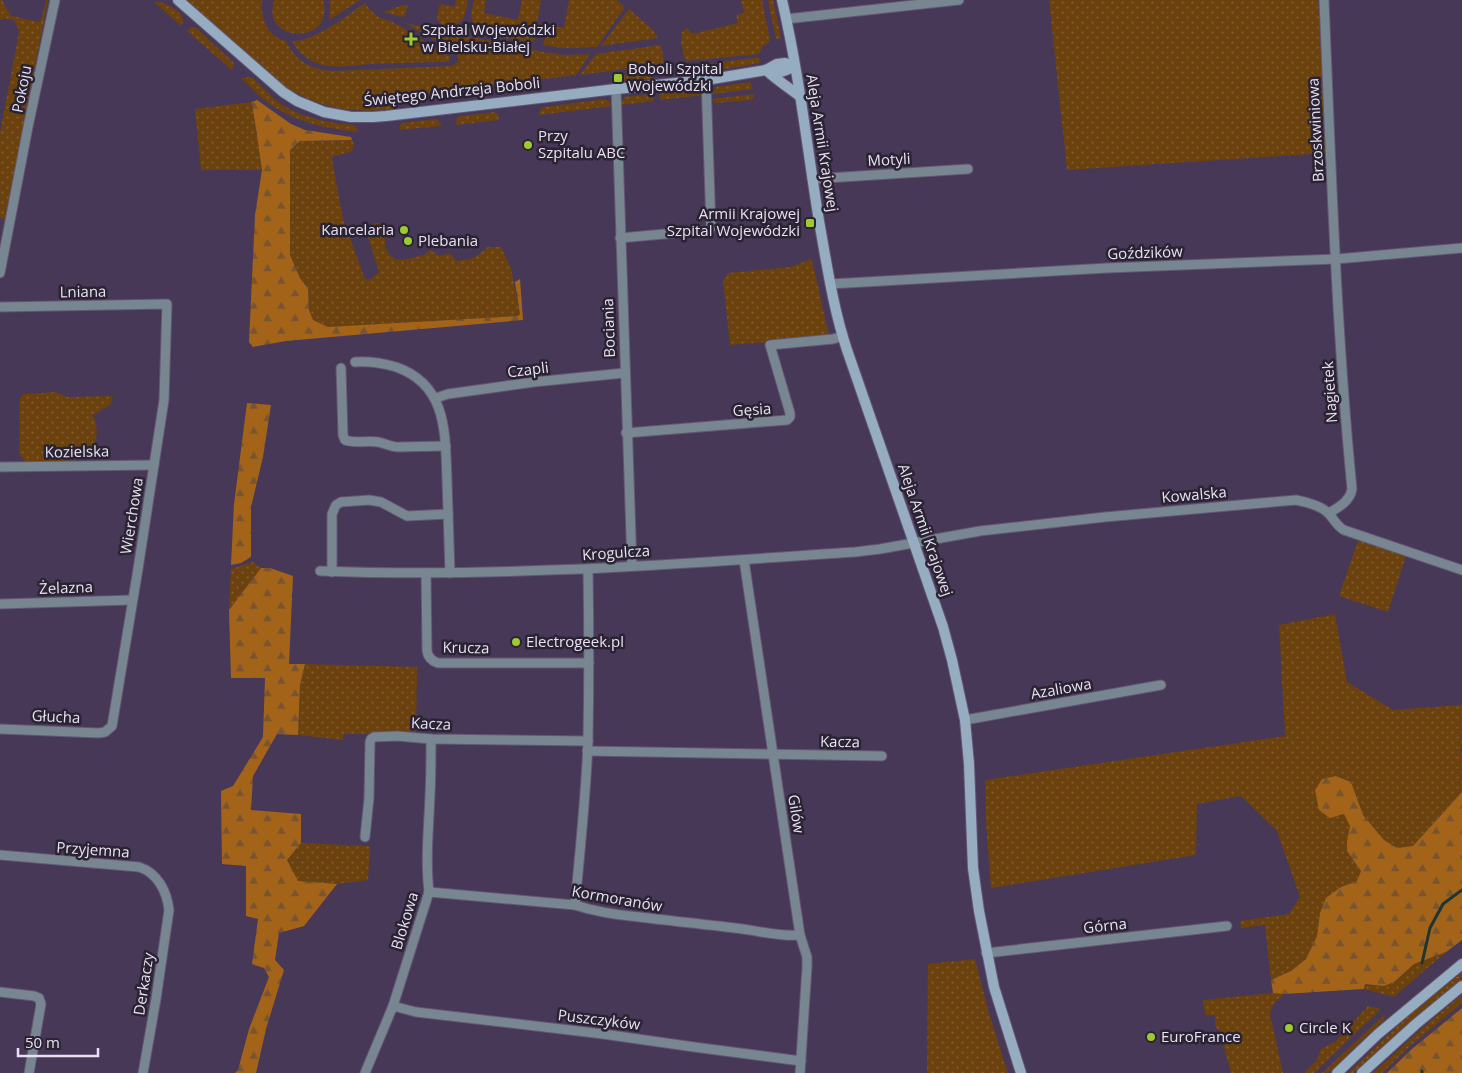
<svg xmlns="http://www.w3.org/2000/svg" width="1462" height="1073" font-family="'Open Sans',sans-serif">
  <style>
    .green { fill: url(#green-dots) }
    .forest { fill: url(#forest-firs) }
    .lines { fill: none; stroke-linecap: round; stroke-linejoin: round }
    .stream { stroke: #1e3532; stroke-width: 3 }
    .street-casing { stroke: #645673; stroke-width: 11 }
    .secondary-casing { stroke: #645673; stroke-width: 12 }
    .street { stroke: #788692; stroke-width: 9 }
    .secondary { stroke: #96acc0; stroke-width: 10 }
    .poi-dot { fill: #9dca30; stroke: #2a2332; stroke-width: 2 }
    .labels { text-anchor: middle; stroke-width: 5; stroke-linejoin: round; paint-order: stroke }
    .poi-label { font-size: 15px; fill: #e8e0f3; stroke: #2a2332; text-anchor: start }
    .street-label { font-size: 15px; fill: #e8e0f3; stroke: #2a2332 }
  </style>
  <defs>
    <pattern id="green-dots" width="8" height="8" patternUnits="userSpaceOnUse" patternTransform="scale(1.25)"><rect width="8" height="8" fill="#6b410e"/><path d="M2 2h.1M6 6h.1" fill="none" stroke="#805c32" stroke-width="1.8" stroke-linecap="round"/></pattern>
    <pattern id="forest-firs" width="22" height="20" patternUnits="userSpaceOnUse" patternTransform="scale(1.25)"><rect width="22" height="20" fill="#a36419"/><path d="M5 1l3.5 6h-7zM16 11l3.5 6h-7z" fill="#79552f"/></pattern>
  </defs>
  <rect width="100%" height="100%" fill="#473857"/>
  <g class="green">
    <path d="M0,0H2L11,16L39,22L42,17L46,0H48L5,219L0,218V133L19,32C17,21 11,16 0,20Z"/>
    <path d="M187,0H262C261,18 266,36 286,41C296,62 311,69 333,71L451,66L457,63C460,58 458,56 454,51L405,23L543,52L565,55L590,54L576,75L393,97V109C354,114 316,108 283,85Z"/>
    <path d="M274,0H323C336,45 260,45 274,0Z"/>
    <polygon points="330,0 360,0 329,20 330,11"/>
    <path d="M456,0H468C467,6 466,14 462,20C458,27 442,29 438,20C436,15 439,9 440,4L455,7Z"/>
    <path d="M474,0H486L484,13L518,20L522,0H541L537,23L564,28L569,0H617L625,7L597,47L562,48L543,45L547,30L539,28L536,39L531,42C515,39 475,38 472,19C470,13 473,6 474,0Z"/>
    <polygon points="741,0 762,0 770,41 762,47 759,54 687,61 685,60 681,43 682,32 687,28 692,34 738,23 736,15 744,13"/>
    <polygon points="768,0 773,0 781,38 776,39"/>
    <polygon points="1049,0 1318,0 1327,153 1067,170"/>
    <path d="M153,1C164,1 190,13 181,26Z"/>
    <path d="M365,3L370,10L380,18L395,23L449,56L450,60L448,62C422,62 397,63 371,64C357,65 342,68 328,66C313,64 299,55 292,41C314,42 346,16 365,3Z"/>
    <polygon points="403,5 408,5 405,16 403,17 383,12"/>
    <polygon points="629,9 653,30 658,38 601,46"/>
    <polygon points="191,27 196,28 233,62 234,66 232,70 187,31"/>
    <polygon points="661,45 664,60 662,64 580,75 596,54"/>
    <polygon points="753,58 759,58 760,63 696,74 690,72 683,67"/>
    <polygon points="650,71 651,79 625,81 623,79 623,75"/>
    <path d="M252,77C260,85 268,94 277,101C297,117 328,123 354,125L359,132C329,129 299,123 273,106C261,99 251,87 241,78Z"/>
    <polygon points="750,82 753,89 712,94 716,87"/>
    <polygon points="696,89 700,90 704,95 660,100 659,93"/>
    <polygon points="653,94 654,99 653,101 621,105 624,97"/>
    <polygon points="754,94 754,98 750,100 717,103 714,102 712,99"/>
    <path d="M605,99L610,102L612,106L539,115C540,110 541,108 545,107Z"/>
    <polygon points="252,102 262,170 201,170 195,109"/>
    <polygon points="495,112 498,115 499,120 455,125 457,119 460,116"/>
    <polygon points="437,119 442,126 399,130 400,125 402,123"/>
    <polygon points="352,140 354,144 353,150 348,153 333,156 332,159 343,219 365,279 371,279 379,272 367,234 369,226 376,223 381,224 385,232 385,247 390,255 395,259 403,260 424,255 430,250 440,256 449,253 457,261 474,258 488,247 501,247 511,268 520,314 518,316 328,327 313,320 309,310 308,289 300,278 290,255 290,150 300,141"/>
    <path d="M811,259C819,284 822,311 830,337L730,345L723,281L728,273L791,267Z"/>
    <path d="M56,392L67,397L113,396L110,405L93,415C103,438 93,458 67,461H25L19,454L20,398L24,394Z"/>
    <polygon points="1358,540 1406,556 1388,612 1339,596"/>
    <polygon points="253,562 261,568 229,610 231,569"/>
    <polygon points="1335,614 1347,682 1393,710 1462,705 1462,748 1460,751 1462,753 1462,792 1413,846 1397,848 1384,840 1363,815 1351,782 1336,776 1322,779 1315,790 1344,814 1350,826 1347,841 1347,851 1361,871 1357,881 1341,887 1320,913 1317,936 1306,959 1291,971 1271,980 1265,925 1241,928 1240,921 1289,914 1300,897 1277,831 1241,796 1197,804 1196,855 991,888 986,823 985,780 1285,736 1279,625"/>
    <polygon points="305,664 417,667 416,734 344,734 343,740 298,735 300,685"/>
    <polygon points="301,843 370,846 368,880 337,884 298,881 287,860"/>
    <polygon points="1446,952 1394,997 1364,989 1365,984 1384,986 1394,982 1414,964"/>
    <polygon points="975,959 988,1010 1008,1073 927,1073 928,964"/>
    <polygon points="1462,972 1462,978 1419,1014 1353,1073 1348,1073 1407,1017"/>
    <path d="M1273,993L1284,994C1276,1000 1272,1005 1270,1014L1283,1073H1231L1220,1032L1215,1026V1015H1205L1203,1000Z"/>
    <polygon points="1462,995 1462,1003 1410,1046 1382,1073 1373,1073 1437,1015"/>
    <polygon points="1368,1006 1381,1009 1314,1073 1304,1073 1317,1060 1321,1049 1335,1042"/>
    <polygon points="1385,1014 1384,1020 1328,1073 1322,1073"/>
  </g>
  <g class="forest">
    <polygon points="257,100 291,124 305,130 351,137 352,140 300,141 290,150 290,255 300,278 308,289 309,310 313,320 328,327 518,316 520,314 515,282 520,279 523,320 286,341 253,347 249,342 255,215 262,170 252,102"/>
    <polygon points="247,403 271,405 263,457 251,507 251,557 241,563 231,565 234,504"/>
    <polygon points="261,568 270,568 293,576 289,664 305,664 300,685 298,735 277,734 253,776 251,810 301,814 301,843 287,860 298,881 337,884 304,926 279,933 275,960 284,970 266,1029 256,1073 235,1073 238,1070 249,1029 269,977 264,968 252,964 258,919 246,916 246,866 222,864 221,791 233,786 263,737 265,678 231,678 229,610"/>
    <polygon points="1336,776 1351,782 1363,815 1384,840 1397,848 1413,846 1462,792 1462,940 1446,952 1414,964 1394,982 1384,986 1365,984 1364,989 1284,994 1273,993 1271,980 1291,971 1306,959 1317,936 1320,913 1326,898 1341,887 1357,881 1361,871 1347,851 1347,841 1350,826 1344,814 1330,818 1319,810 1315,790 1322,779"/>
    <polygon points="1462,1008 1462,1073 1387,1073 1412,1049"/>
  </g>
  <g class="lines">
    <g class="stream">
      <polyline points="1422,963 1430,928 1443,904 1462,890"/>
      <polyline points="1422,1073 1422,1071"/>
    </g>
    <g class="street-casing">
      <g id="street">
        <path d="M1324,0C1331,163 1336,327 1352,489C1350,501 1339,507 1329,513"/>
        <polyline points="786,19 959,0"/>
        <polyline points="616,89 632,566"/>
        <polyline points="812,179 968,169"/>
        <polyline points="620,238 709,230 711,228 706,80"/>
        <polyline points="0,273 28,127 55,0"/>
        <polyline points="830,284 1107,268 1336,259 1462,248"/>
        <polyline points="0,307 167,304 164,400 138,569 112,726 105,732 99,733 0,729"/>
        <path d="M355,362C370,361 382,363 396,367C448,385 445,434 447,480C448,511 449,542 450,573"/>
        <path d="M341,368L343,435L345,440C355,444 367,440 378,442C385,443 390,447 398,447L446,446"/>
        <polyline points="436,398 448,394 534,382 624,373"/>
        <polyline points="626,433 787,420 790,417 790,413 770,345 833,339 843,336"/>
        <polyline points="0,467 154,465"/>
        <polyline points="744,560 800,935 807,957 807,967 800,1073"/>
        <path d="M320,571C498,578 677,564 855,552L880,549L980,531L1105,517L1296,500C1306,502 1323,506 1330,515C1335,521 1337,526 1344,530L1462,570"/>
        <polyline points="332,572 332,514 336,505 341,502 369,500 381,502 407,516 448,514"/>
        <path d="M426,573L427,651C428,658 432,661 438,663H589"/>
        <polyline points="0,604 132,600"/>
        <polyline points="965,720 1161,685"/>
        <polyline points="587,751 882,756"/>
        <polyline points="365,837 369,798 370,742 371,739 374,737 397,736 431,739 588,741"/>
        <path d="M0,855L139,867C158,873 167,892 169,910L156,999L143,1073"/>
        <path d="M429,892L575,905C596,912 617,915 639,917C671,921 703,924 735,928C756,930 778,937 800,935"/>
        <path d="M575,905C580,850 586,796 588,741C589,684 589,627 588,570"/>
        <polyline points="986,953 1227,926"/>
        <polyline points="0,992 34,996 39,998 41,1004 29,1073"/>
        <polyline points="393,1006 416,1012 603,1034 694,1047 801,1061"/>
        <path d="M365,1073L393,1006L429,892C425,859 429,826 430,794C431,776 431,757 431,739"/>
      </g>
    </g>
    <g class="secondary-casing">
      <g id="secondary">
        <polyline points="178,0 283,92 297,101 324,112 351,117 373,117 386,116 616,89 706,80 766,70 777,64 785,63 795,66"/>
        <path d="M782,0C799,73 807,147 819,221C827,265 833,308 847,350L943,627L952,660L965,720L969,764L973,868L979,911L994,987L1021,1073"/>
        <path d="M766,70C777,80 789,88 801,97"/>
        <path d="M766,70C779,74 783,72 795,66"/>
        <polyline points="1337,1073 1378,1034 1462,964"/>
        <polyline points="1362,1073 1416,1024 1462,986"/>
      </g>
    </g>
    <use href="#street" class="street"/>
    <use href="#secondary" class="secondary"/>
  </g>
  <g class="poi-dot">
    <path d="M408.5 31.5h5v5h5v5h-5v5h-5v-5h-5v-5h5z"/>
    <rect x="613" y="73" width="10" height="10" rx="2.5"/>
    <circle cx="528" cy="145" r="5"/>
    <rect x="805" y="218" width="10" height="10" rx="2.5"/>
    <circle cx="404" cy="230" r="5"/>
    <circle cx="408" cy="241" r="5"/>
    <circle cx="516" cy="642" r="5"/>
    <circle cx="1289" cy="1028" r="5"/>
    <circle cx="1151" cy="1037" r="5"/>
  </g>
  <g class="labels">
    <g class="poi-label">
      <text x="422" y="35">Szpital Wojewódzki<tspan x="422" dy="17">w Bielsku-Białej</tspan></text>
      <text x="628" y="74">Boboli Szpital<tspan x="628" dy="17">Wojewódzki</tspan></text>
      <text x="538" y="141">Przy<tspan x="538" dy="17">Szpitalu ABC</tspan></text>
      <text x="800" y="219" text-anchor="end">Armii Krajowej<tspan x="800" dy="17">Szpital Wojewódzki</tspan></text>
      <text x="394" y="235" text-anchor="end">Kancelaria</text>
      <text x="418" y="246">Plebania</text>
      <text x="526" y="647">Electrogeek.pl</text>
      <text x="1299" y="1033">Circle K</text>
      <text x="1161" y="1042">EuroFrance</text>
    </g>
    <g class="street-label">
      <text transform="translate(22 89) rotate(-79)" y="5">Pokoju</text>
      <text transform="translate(452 92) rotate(-6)" y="5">Świętego Andrzeja Boboli</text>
      <text transform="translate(1316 130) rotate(-93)" y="5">Brzoskwiniowa</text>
      <text transform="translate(822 143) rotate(81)" y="5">Aleja Armii Krajowej</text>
      <text transform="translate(889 160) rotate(-3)" y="5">Motyli</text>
      <text transform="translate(1145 253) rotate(-2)" y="5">Goździków</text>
      <text transform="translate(83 292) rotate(-1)" y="5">Lniana</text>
      <text transform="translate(609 328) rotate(-92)" y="5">Bociania</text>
      <text transform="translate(528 370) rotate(-7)" y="5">Czapli</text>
      <text transform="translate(1330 392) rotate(-94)" y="5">Nagietek</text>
      <text transform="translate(752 410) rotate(-4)" y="5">Gęsia</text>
      <text transform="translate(77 452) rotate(-1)" y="5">Kozielska</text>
      <text transform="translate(1194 495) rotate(-5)" y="5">Kowalska</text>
      <text transform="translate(132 516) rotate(-81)" y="5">Wierchowa</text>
      <text transform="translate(925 530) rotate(71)" y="5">Aleja Armii Krajowej</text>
      <text transform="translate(616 553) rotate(-4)" y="5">Krogulcza</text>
      <text transform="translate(66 588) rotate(-2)" y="5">Żelazna</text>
      <text transform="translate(466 648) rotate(1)" y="5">Krucza</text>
      <text transform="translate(1061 689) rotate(-10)" y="5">Azaliowa</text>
      <text transform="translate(56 717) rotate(3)" y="5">Głucha</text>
      <text transform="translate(431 724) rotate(3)" y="5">Kacza</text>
      <text transform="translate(840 742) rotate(1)" y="5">Kacza</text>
      <text transform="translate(796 814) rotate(81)" y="5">Gilów</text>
      <text transform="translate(93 850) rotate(4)" y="5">Przyjemna</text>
      <text transform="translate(617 899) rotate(10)" y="5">Kormoranów</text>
      <text transform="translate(405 921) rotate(-73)" y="5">Blokowa</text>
      <text transform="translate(1105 926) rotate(-6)" y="5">Górna</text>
      <text transform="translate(144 984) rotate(-81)" y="5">Derkaczy</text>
      <text transform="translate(599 1020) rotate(7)" y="5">Puszczyków</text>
    </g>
  </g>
  <path d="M18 1048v8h80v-8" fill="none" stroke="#e8e0f3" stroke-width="2.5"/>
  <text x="25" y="1048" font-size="15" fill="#e8e0f3" stroke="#2a2332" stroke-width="4" paint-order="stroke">50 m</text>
</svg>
